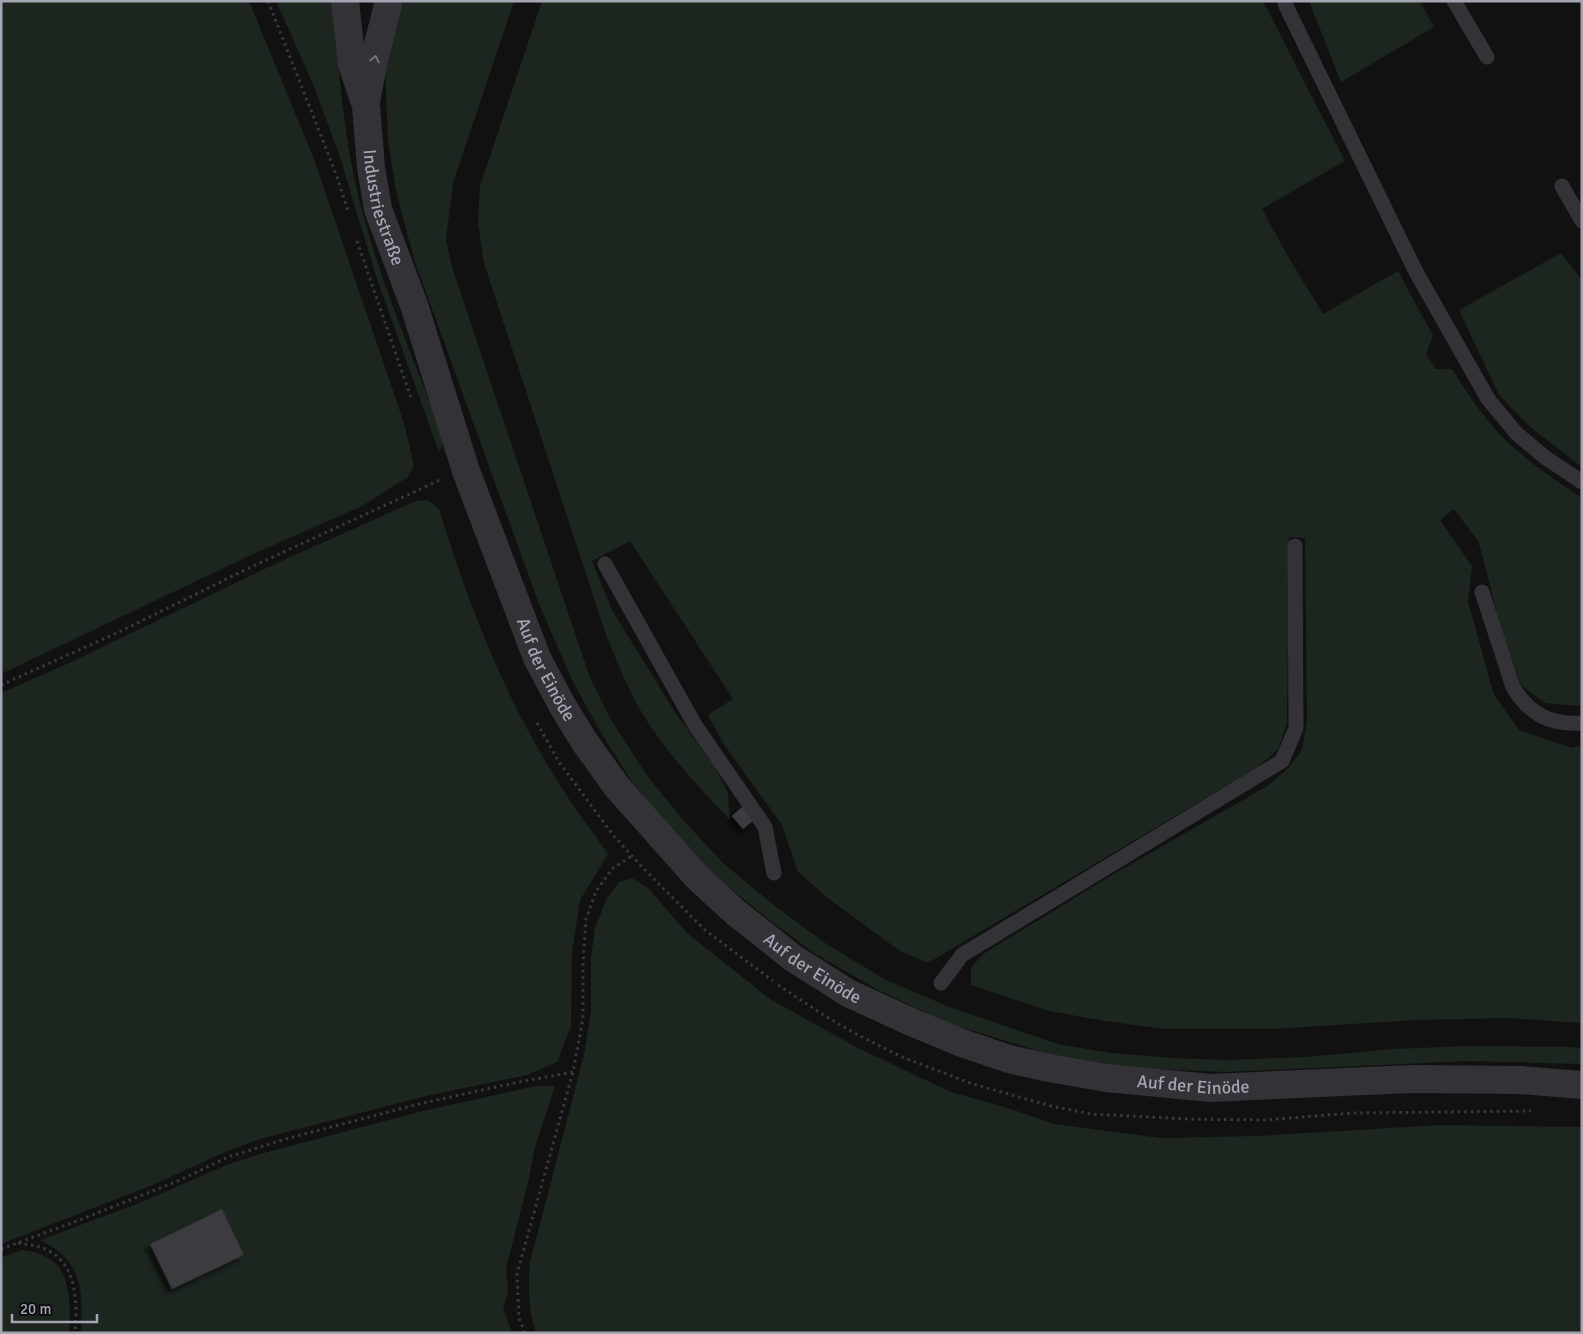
<svg xmlns="http://www.w3.org/2000/svg" width="1583" height="1334" font-family="Signika,sans-serif">
  <style>
    .green { fill: #1d251f }
    .building { fill: #3b3b3f; stroke: #2c2b2e; filter: url(#shadow) }
    .lines { fill: none; stroke-linecap: round; stroke-linejoin: round }
    .path { stroke: #38393e; stroke-width: 3; stroke-dasharray: 2.5 4; stroke-linecap: butt }
    .lane { stroke: #323237; stroke-width: 15 }
    .street { stroke: #323237; stroke-width: 28 }
    .oneway { stroke: #70717b }
    .labels { text-anchor: middle; stroke-width: 4; stroke-linejoin: round; paint-order: stroke }
    .street-label { font-size: 18px; fill: #a3a5b2; stroke: #0c0c0d }
  </style>
  <defs>
    <filter id="shadow"><feDropShadow dx="-4.5" dy="4.5" stdDeviation="2.5" flood-color="#0009"/></filter>
  </defs>
  <rect width="100%" height="100%" fill="#111112"/>
  <g class="green">
    <polygon points="1,1 249,1 314,159 404,423 414,465 408,477 362,506 249,556 1,674"/>
    <path d="M276,1H333C339,73 344,145 363,214C384,292 417,367 445,442L439,452L376,276L339,154L313,84Z"/>
    <polygon points="404,1 514,1 453,183 446,239 452,267 589,675 610,718 648,777 684,821 723,863 775,906 825,943 884,979 952,1008 1058,1044 1111,1053 1172,1058 1226,1060 1305,1057 1393,1049 1469,1046 1573,1047 1582,1048 1582,1064 1468,1061 1225,1072 1110,1067 1054,1056 948,1023 878,990 814,953 763,915 711,872 670,828 632,782 597,726 572,680 539,604 415,262 397,196 388,142 385,65"/>
    <path d="M542,1H1263L1345,161L1262,209L1289,258L1323,314L1398,271L1433,336L1426,354L1436,369H1452C1465,389 1478,410 1494,428C1519,456 1551,477 1582,498V705L1579,706L1545,703L1521,685L1499,622L1485,565L1478,541L1454,509L1440,520L1472,566L1468,601L1494,695L1519,730L1572,748L1582,745V1023L1509,1018L1417,1020L1271,1029H1164L1105,1021L1049,1011L971,985V968L983,954L1112,875L1269,785L1288,768L1302,750L1307,719L1305,538L1289,537L1287,723L1278,749L1258,767L928,963L900,951L829,899L798,872L782,825L723,743L708,715L733,699L630,541L592,561L612,610L673,709L715,767L728,793L730,820C698,787 666,752 642,713C627,688 617,661 606,635L484,263L478,224L480,186Z"/>
    <polygon points="1309,1 1420,1 1434,27 1341,82"/>
    <polygon points="1561,253 1582,280 1582,467 1530,427 1499,395 1459,310"/>
    <path d="M428,500L439,509C468,604 505,698 558,782C573,807 592,830 608,854L580,900L572,954L571,1026L557,1062L527,1075L426,1096L260,1139L223,1153L155,1184L1,1244V693L69,663L277,563L416,501Z"/>
    <path d="M632,878L648,888L687,933L770,999L858,1048L951,1092L1011,1109L1054,1124L1161,1138L1258,1136L1438,1125L1582,1127V1333H536C528,1309 528,1286 530,1262L584,1055L591,1011V958L595,928L606,900L619,882Z"/>
    <path d="M536,1086H555L534,1150L529,1179L506,1268L508,1293L503,1307L512,1333H81C83,1290 83,1261 40,1240L137,1204L229,1164L260,1154L419,1112Z"/>
    <path d="M22,1250C71,1255 71,1293 69,1333H1V1257Z"/>
  </g>
  <g class="building">
    <polygon points="743,806 755,819 743,829 732,816"/>
    <polygon points="222,1209 244,1255 172,1289 150,1244"/>
  </g>
  <g class="lines">
    <g class="path">
      <polyline points="268,1 336,174 348,211"/>
      <polyline points="357,241 411,398"/>
      <polyline points="1,685 119,632 251,567 440,480"/>
      <polyline points="537,723 559,762 613,835 642,867 705,930 773,981"/>
      <polyline points="778,985 825,1016 860,1036 902,1057 973,1084 1051,1106 1091,1114 1188,1119 1265,1120 1353,1113 1531,1111"/>
      <path d="M18,1243C29,1245 39,1245 49,1251C78,1266 77,1305 75,1333"/>
      <polyline points="1,1249 77,1221 178,1181 228,1157 289,1138 423,1103 514,1083 573,1072"/>
      <polyline points="525,1333 519,1318 517,1274 573,1072 583,1018 583,963 586,919 596,891 613,868 632,856"/>
    </g>
    <g class="lane">
      <polyline points="1285,1 1285,4 1416,272 1488,399 1517,434 1546,458 1582,482"/>
      <polyline points="1454,1 1487,57"/>
      <polyline points="1562,186 1582,221"/>
      <polyline points="605,564 695,725 765,827 774,873"/>
      <path d="M1482,592L1513,687C1530,715 1550,725 1582,723"/>
      <polyline points="941,983 962,955 1282,761 1296,728 1295,546"/>
    </g>
    <g class="street">
      <path id="s1" d="M345,1L352,64L366,106L371,167L378,209L414,305L466,471L537,658L562,705L584,741L617,787L697,877L735,912L793,958L848,993L909,1021L962,1043L1009,1059L1049,1068L1106,1078L1211,1088L1412,1079L1521,1080L1582,1085"/>
      <polyline points="366,102 374,60 389,1"/>
    </g>
  </g>
  <defs><path id="oneway-chevron" d="M-2-3.5L2.5 0L-2 3.5" fill="none" stroke-width="1.6" stroke-linecap="round" stroke-linejoin="round" transform="scale(1.25)"/></defs>
  <use class="oneway" href="#oneway-chevron" transform="translate(375 59) rotate(-78)"/>
  <g class="labels">
    <g class="street-label">
      <text dy="6" stroke="none"><textPath href="#s1" startOffset="211">Industriestraße</textPath></text>
      <text dy="6" stroke="none"><textPath href="#s1" startOffset="702">Auf der Einöde</textPath></text>
      <text dy="6" stroke="none"><textPath href="#s1" startOffset="1108">Auf der Einöde</textPath></text>
      <text dy="6" stroke="none"><textPath href="#s1" startOffset="1512">Auf der Einöde</textPath></text>
    </g>
  </g>
  <rect width="1583" height="1334" fill="none" stroke="#a3a5b2" stroke-width="5"/>
  <path d="M12 1314v8h85v-8" fill="none" stroke="#a3a5b2" stroke-width="2.5"/>
  <text x="20" y="1314" font-size="15" fill="#a3a5b2" stroke="#0c0c0d" stroke-width="4" paint-order="stroke">20 m</text>
</svg>
